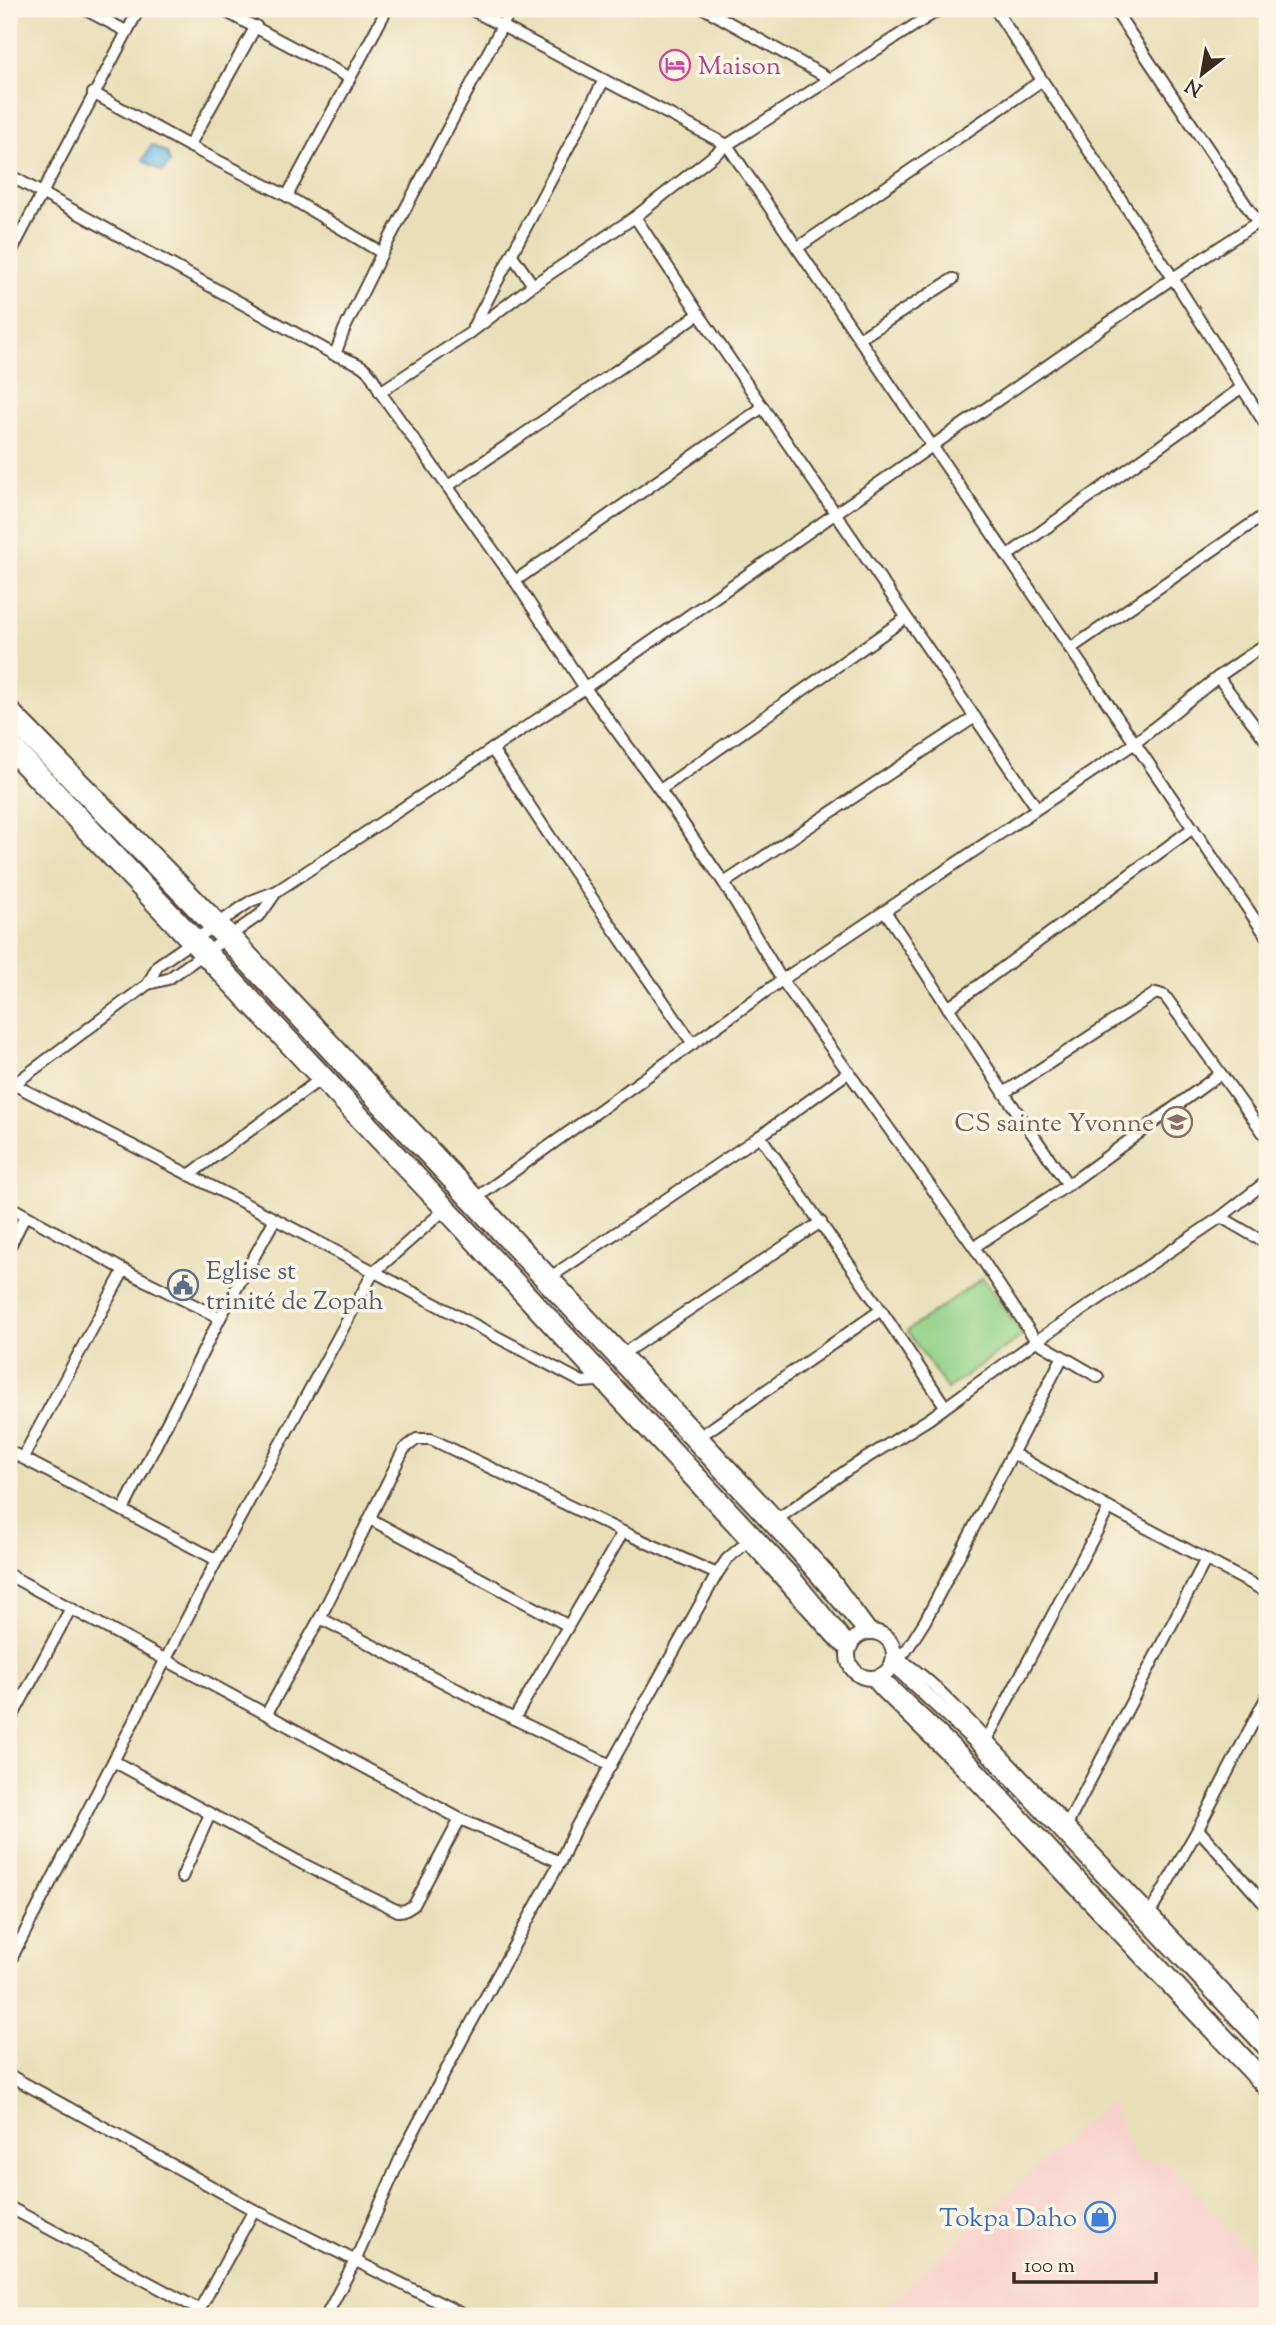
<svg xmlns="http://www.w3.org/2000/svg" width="1276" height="2325" font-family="'Sorts Mill Goudy',serif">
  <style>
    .built { fill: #f7d0ca }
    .green { fill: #92d288; stroke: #667e53; stroke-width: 2 }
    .water { fill: #6ebde9; stroke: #547484; stroke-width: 2 }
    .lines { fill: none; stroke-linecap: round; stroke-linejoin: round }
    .minor-casing { stroke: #554535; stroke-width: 14 }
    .major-casing { stroke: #554535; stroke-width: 18 }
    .minor { stroke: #fff; stroke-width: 10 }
    .major { stroke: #fff; stroke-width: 14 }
    .labels { text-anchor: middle; stroke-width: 7; stroke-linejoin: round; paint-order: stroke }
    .hotel-label { font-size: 26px; fill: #b23c85; stroke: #fcf5e5; text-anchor: start }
    .education-label { font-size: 26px; fill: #785e54; stroke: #fcf5e5; text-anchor: end }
    .service-label { font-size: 26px; fill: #4e5e75; stroke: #fcf5e5; text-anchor: start }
    .shop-label { font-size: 26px; fill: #366cbe; stroke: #fcf5e5; text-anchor: end }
  </style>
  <rect width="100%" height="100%" fill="#fcf5e5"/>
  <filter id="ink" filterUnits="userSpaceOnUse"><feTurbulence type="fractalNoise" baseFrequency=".0143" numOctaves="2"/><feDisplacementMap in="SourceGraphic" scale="14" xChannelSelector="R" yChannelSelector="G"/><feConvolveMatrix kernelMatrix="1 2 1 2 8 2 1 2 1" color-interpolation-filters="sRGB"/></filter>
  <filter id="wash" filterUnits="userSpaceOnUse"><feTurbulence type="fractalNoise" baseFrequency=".00686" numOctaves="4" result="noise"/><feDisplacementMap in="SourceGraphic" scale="28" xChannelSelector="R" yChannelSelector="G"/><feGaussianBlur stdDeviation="1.57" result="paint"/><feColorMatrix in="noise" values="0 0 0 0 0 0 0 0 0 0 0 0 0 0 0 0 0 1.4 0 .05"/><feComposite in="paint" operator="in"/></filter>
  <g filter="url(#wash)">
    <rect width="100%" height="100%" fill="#e8dfb9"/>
    <polygon class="built" points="1110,2100 1135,2161 1168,2161 1267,2273 1267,2316 874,2316"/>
    <polygon class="green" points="983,1278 1023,1335 947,1389 907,1331"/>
    <polygon class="water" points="152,145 167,153 170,163 162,172 143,160"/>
  </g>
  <g filter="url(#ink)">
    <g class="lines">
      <g class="minor-casing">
        <g id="minor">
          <polyline points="84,9 126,31"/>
          <polyline points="221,9 350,78"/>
          <polyline points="470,9 727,145 1267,937"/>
          <polyline points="705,9 830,79"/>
          <polyline points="995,9 1173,278 1267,427"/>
          <polyline points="1114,9 1267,236"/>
          <polyline points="9,14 11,9"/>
          <polyline points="93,93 189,146 287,196 382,253"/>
          <polyline points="189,146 256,26"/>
          <path d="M9,175L335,355C361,364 369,366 380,392L515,581L585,688L660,790L724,883L782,980L974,1247L1036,1341L1098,1377"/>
          <polyline points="287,196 387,9"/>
          <polyline points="635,217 699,314 1037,808"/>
          <polyline points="797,248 1041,81"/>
          <polyline points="512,255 533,285"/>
          <polyline points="9,256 139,9"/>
          <polyline points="473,327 604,80"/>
          <polyline points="859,339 953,279"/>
          <polyline points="335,355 344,330 382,253 511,9"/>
          <polyline points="380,392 470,333 533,285 635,217 727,145 940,9"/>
          <polyline points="448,486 699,314"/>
          <polyline points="1007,556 1241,388"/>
          <polyline points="515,581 763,407"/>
          <polyline points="1070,649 1267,513"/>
          <polyline points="1218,677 1267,742"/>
          <polyline points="9,704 233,933 779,1518 828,1571 872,1631"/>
          <polyline points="492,749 559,850 693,1044"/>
          <polyline points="9,755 442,1212 747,1542 837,1643 848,1651"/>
          <polyline points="660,790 906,618"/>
          <polyline points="724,883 975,717"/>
          <polyline points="885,911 1004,1093 1068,1185"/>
          <polyline points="148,984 158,965 251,901 277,891 585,688 1173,278 1267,216"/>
          <polyline points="948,1008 1193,828"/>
          <polyline points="9,1082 275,1219 582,1382 596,1381"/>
          <polyline points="9,1088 148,984 168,979 261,914 277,891"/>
          <polyline points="1004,1093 1156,993 1165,996 1267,1138"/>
          <polyline points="760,1136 881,1310 945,1406"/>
          <polyline points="189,1175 318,1081"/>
          <polyline points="479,1196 782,980 1135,743 1218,677 1267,643"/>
          <polyline points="9,1206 124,1270 220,1318"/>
          <polyline points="1221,1217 1267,1244"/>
          <polyline points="974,1247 1068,1185 1220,1074"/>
          <polyline points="9,1248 25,1216"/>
          <polyline points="552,1276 760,1136 849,1072"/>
          <polyline points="624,1353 821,1222"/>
          <polyline points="702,1435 881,1310"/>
          <polyline points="9,1451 217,1560"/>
          <polyline points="1014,1454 1109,1508 1267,1592"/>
          <polyline points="23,1457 124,1270"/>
          <polyline points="123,1510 220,1318 275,1219"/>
          <polyline points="779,1518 847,1470 929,1419 1036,1341 1221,1217 1267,1181"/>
          <polyline points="370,1519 567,1625"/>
          <polyline points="9,1575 460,1819 560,1862"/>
          <polyline points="320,1618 514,1719 611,1765"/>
          <path d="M895,1656C930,1677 958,1710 987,1739L1267,2035"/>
          <polyline points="895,1656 906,1651 925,1621 1062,1358"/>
          <polyline points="870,1678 881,1691 970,1778 1267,2093"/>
          <polyline points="267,1713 320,1618 404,1449 417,1439 431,1439 623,1532 717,1574"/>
          <polyline points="514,1719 623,1532"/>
          <polyline points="9,1723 71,1608"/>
          <polyline points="987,1739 1109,1508"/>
          <polyline points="115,1762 303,1864 398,1911 406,1910 414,1905 460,1819"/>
          <polyline points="1068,1823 1206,1559"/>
          <polyline points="1198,1829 1267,1907"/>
          <polyline points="182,1877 210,1814"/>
          <polyline points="1149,1915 1198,1829 1267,1696"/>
          <polyline points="9,1963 217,1560 373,1273 442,1212"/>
          <polyline points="9,2075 254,2210 466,2316"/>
          <polyline points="9,2207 200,2310"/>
          <polyline points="196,2316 254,2210"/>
          <polyline points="326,2316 356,2259 404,2150 463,2038 560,1862 575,1829 717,1574 727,1559 747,1542"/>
        </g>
      </g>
      <g class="major-casing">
        <g id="major">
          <polyline points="9,719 224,940 797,1552 866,1632"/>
          <polyline points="9,739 197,938 789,1572 850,1646"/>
          <circle cx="871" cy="1655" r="23"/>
          <polyline points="893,1664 981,1746 1267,2050"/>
          <polyline points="880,1677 972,1764 1267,2081"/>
        </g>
      </g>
      <use href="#minor" class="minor"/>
      <use href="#major" class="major"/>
    </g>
  </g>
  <defs>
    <g id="hotel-ring" transform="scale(1.575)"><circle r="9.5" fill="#fcf5e5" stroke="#d1479c" stroke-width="1.5"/><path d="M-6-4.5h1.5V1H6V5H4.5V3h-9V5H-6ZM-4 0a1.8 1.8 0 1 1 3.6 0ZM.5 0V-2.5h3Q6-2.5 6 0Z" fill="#d1479c"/></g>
    <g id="school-ring" transform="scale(1.575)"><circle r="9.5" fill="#fcf5e5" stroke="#8d6e63" stroke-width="1.5"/><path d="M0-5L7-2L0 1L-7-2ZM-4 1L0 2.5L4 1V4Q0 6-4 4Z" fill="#8d6e63"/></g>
    <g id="civic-ring" transform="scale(1.575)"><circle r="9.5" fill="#fcf5e5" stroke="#5c6f8a" stroke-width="1.5"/><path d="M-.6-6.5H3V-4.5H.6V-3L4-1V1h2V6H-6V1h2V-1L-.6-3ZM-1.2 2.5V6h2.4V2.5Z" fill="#5c6f8a"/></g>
    <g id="shop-ring" transform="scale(1.575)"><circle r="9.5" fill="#fcf5e5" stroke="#3f7fe0" stroke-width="1.5"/><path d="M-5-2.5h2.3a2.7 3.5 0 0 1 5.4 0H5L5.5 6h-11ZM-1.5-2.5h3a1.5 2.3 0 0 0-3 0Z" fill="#3f7fe0"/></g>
  </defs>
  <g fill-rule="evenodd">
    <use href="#hotel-ring" x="675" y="65"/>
    <use href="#school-ring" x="1177" y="1122"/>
    <use href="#civic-ring" x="183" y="1285"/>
    <use href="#shop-ring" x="1100" y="2217"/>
  </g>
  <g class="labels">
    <g class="hotel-label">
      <text x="698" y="74">Maison</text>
    </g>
    <g class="education-label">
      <text x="1154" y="1131">CS sainte Yvonne</text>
    </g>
    <g class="service-label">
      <text x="206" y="1279">Eglise st<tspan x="206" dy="30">trinité de Zopah</tspan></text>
    </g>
    <g class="shop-label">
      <text x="1077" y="2226">Tokpa Daho</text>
    </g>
  </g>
  <rect width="1276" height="2325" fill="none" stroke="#fcf5e5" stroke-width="35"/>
  <g transform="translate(1202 74) rotate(211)" stroke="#fcf5e5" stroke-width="5" paint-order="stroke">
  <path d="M0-5L12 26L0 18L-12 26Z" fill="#3b2a1e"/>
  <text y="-10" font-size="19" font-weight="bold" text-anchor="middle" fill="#3b2a1e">N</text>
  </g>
  <path d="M1014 2272v10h142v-10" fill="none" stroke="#3b2a1e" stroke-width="3.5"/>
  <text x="1024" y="2272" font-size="21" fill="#3b2a1e" stroke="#fcf5e5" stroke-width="5" paint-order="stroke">100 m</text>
</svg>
